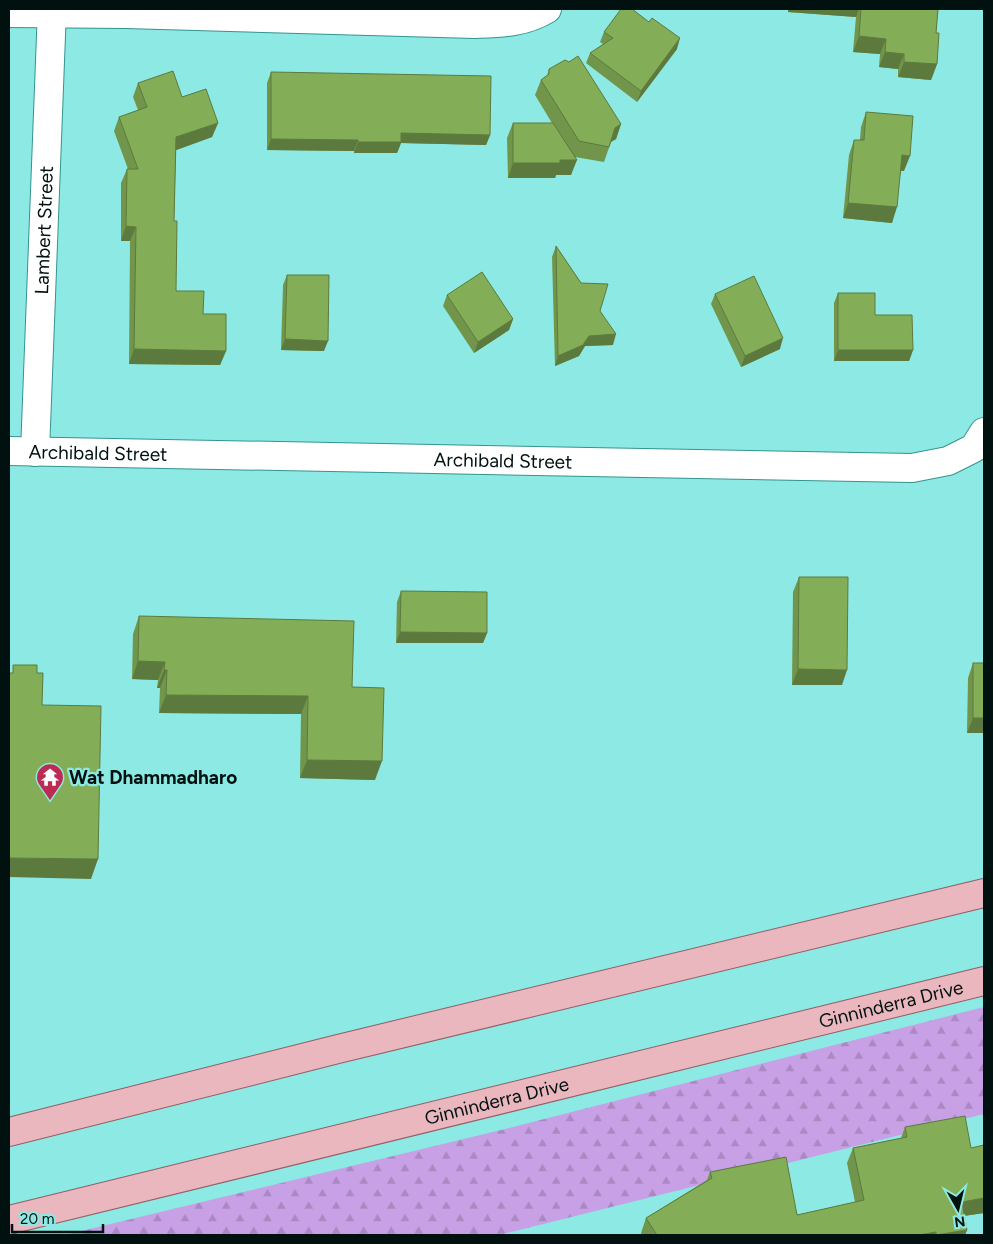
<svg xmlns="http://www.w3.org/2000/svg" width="993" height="1244" font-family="Figtree,sans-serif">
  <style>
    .forest { fill: url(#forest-firs) }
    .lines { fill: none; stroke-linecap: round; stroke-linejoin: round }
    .minor-casing { stroke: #34948f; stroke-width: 30 }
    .tertiary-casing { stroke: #34948f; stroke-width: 30 }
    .primary-casing { stroke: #905e66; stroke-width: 30 }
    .minor { stroke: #fff; stroke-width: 28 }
    .tertiary { stroke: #fff; stroke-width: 28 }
    .primary { stroke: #ebb7bf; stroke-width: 28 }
    .wall { fill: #71964b }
    .shaded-wall { fill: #5c7a3d }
    .building { fill: #83ae57; stroke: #5c7a3d }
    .labels { text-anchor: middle; stroke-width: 4.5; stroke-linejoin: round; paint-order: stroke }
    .street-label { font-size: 19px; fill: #001110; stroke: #8de9e3 }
    .poi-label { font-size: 19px; font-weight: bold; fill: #001110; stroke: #8de9e3; text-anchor: start }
  </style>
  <defs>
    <pattern id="forest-firs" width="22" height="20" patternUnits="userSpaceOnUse" patternTransform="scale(1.25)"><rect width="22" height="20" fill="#c8a0e5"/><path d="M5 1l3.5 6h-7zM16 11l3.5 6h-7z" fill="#aa89c3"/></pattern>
  </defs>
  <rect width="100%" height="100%" fill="#8de9e3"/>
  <polygon class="forest" points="984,1007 984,1114 499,1235 65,1235 501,1130"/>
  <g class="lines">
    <g class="minor-casing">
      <g id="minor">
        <path d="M140,9L126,14L475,24C501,23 524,23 547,9"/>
        <polyline points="9,13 126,14"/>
        <path id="s1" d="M35,452L52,9"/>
      </g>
    </g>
    <g class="tertiary-casing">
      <g id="tertiary">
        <path id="s2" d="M9,451L912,468L948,461L974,448L984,432"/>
      </g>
    </g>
    <g class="primary-casing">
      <g id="primary">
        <polyline points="9,1132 338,1049 984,893"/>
        <path id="s3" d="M9,1220L984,981"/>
      </g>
    </g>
    <use href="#minor" class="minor"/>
    <use href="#tertiary" class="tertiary"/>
    <use href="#primary" class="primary"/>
  </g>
  <g class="wall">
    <polygon points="788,9 938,9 936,33 937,64 931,80 898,77 898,69 879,67 880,54 853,52 856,17 788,12"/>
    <polygon points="649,22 677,49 637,102 586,63 590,53 603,44 600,42 604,32"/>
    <polygon points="569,62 621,124 616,139 611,142 604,162 575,157 571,175 556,175 555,178 508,178 507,138 513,123 552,123 535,95 541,80 547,76 549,69"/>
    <polygon points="271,72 490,135 486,145 401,143 397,153 354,153 354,151 267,150 267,83"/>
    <polygon points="138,83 182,97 218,123 212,137 176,150 174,221 176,291 203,314 226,351 220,365 129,364 130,241 121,241 121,183 127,169 128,169 114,131 119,117 138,110 133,97"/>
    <polygon points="866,112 904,171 901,171 892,223 843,218 849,155 854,140 860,140 861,127"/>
    <polygon points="556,246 600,311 613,345 585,346 579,356 555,366 552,257"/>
    <polygon points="287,275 324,351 281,350 283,285"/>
    <polygon points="838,293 875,315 913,350 909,361 834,361 834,303"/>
    <polygon points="715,294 780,349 741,367 711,304"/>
    <polygon points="447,295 513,319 509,330 474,353 443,306"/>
    <polygon points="799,577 842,685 792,685 793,592"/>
    <polygon points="401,591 487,633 483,643 396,643 397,602"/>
    <polygon points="139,616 352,687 375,780 300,778 301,714 159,713 160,688 157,688 158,680 132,679 133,634"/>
    <polygon points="973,663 984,733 967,733 968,678"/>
    <polygon points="905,1127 971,1148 984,1145 984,1213 964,1216 967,1230 965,1235 642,1235 641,1233 646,1218 707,1180 710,1172 797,1215 855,1202 847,1163 853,1148 901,1138"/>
  </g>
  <g class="shaded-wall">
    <polygon points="789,9 859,9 856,17 788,12"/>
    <polygon points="859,36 886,39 880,54 853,52"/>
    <polygon points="680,38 677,49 637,102 641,91"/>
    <polygon points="885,52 904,54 898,69 879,67"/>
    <polygon points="904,62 937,64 931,80 898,77"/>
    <polygon points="218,123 212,137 171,152 176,137"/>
    <polygon points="621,124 616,139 609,143 615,128"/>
    <polygon points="401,133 490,135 486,145 401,143 397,153 354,153 358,142"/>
    <polygon points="271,139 358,140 354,151 267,150"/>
    <polygon points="902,155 910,156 904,171 897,170"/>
    <polygon points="560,160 577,160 571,175 556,175 555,178 508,178 513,163"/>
    <polygon points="848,203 897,207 892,223 843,218"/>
    <polygon points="126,226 136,227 130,241 121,241"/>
    <polygon points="513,319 509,330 474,353 478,342"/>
    <polygon points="616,334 613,345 585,346 579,356 555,366 558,356 589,336"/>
    <polygon points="783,338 780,349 741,367 745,356"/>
    <polygon points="285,339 328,341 324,351 281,350"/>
    <polygon points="134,349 226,351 220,365 129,364"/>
    <polygon points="838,350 913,350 909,361 834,361"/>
    <polygon points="400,632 487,633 483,643 396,643"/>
    <polygon points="138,661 165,662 158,680 132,679"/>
    <polygon points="798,669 847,670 842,685 792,685"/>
    <polygon points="164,670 167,670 160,688 157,688"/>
    <polygon points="166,695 308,696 301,714 159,713"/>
    <polygon points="973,718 984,718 984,733 967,733"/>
    <polygon points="307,760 382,761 375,780 300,778"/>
    <polygon points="9,858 98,859 91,879 9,877"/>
    <polygon points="984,1198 984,1213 956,1217 962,1202"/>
    <polygon points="967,1230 965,1235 936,1235"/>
    <polygon points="936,1232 934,1235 919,1235"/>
  </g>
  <g class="building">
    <polygon points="621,9 632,9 649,22 652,18 680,38 641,91 590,53 613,38 604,32"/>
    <polygon points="861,9 938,9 936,33 939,33 937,64 904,62 904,54 885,52 886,39 859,36"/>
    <polygon points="578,56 621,124 615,128 609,147 579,141 541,80 549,74 549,69 565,60 569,62"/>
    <polygon points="173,71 182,97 206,89 218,123 176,137 174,221 177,221 176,291 204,291 203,314 226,314 226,351 134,349 136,227 126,226 127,169 138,169 119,117 147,107 138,83"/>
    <polygon points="271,72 491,76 490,135 401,133 401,142 358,142 358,140 271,139"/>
    <polygon points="866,112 913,116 910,156 902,155 897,207 848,203 854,140 864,140"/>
    <polygon points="513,123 553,123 577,160 560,160 560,163 513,163"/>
    <polygon points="556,246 581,283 608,284 600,311 616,334 589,336 583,345 558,356"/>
    <polygon points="482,272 513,319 478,342 447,295"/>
    <polygon points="287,275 329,275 328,341 285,339"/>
    <polygon points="754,276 783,338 745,356 715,294"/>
    <polygon points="838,293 875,293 875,315 912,315 913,350 838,350"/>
    <polygon points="799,577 848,577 847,670 798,669"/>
    <polygon points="401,591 487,592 487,633 400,632"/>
    <polygon points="139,616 354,621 352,687 384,688 382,761 307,760 308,696 166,695 167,670 164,670 165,662 138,661"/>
    <rect x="973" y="663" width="11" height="55"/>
    <polygon points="13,665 37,665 37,673 43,673 42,705 101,706 98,859 9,858 9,673 13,673"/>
    <polygon points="965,1116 971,1148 984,1145 984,1198 962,1202 967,1230 936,1235 936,1232 919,1235 657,1235 646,1218 712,1178 710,1172 786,1157 797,1215 864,1200 853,1148 907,1137 905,1127"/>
  </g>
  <defs>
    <g id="temple-pin" transform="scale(1.4375)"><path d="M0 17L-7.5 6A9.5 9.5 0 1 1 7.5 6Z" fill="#bb2b52" stroke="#8de9e3"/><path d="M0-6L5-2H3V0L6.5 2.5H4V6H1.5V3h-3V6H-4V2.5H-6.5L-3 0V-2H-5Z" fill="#fff"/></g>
  </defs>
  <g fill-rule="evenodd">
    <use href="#temple-pin" x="50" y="777"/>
  </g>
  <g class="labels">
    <g class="street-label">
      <text dy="7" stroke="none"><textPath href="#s1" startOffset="222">Lambert Street</textPath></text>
      <text dy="7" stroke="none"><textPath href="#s2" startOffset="89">Archibald Street</textPath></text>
      <text dy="7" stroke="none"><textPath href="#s2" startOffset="494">Archibald Street</textPath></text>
      <text dy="7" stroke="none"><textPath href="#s3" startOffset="908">Ginninderra Drive</textPath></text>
      <text dy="7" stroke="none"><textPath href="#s3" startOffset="502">Ginninderra Drive</textPath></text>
    </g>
    <g class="poi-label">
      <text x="69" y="784">Wat Dhammadharo</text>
    </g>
  </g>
  <rect width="993" height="1244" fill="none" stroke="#001110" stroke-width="20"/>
  <g transform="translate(958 1209) rotate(172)" stroke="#8de9e3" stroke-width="4" paint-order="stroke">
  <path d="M0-4L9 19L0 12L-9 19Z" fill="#001110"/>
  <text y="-8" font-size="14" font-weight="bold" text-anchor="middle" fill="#001110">N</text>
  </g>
  <path d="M12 1224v8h91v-8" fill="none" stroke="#001110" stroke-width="2.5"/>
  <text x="20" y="1224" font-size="15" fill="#001110" stroke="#8de9e3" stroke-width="4" paint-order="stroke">20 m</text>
</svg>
